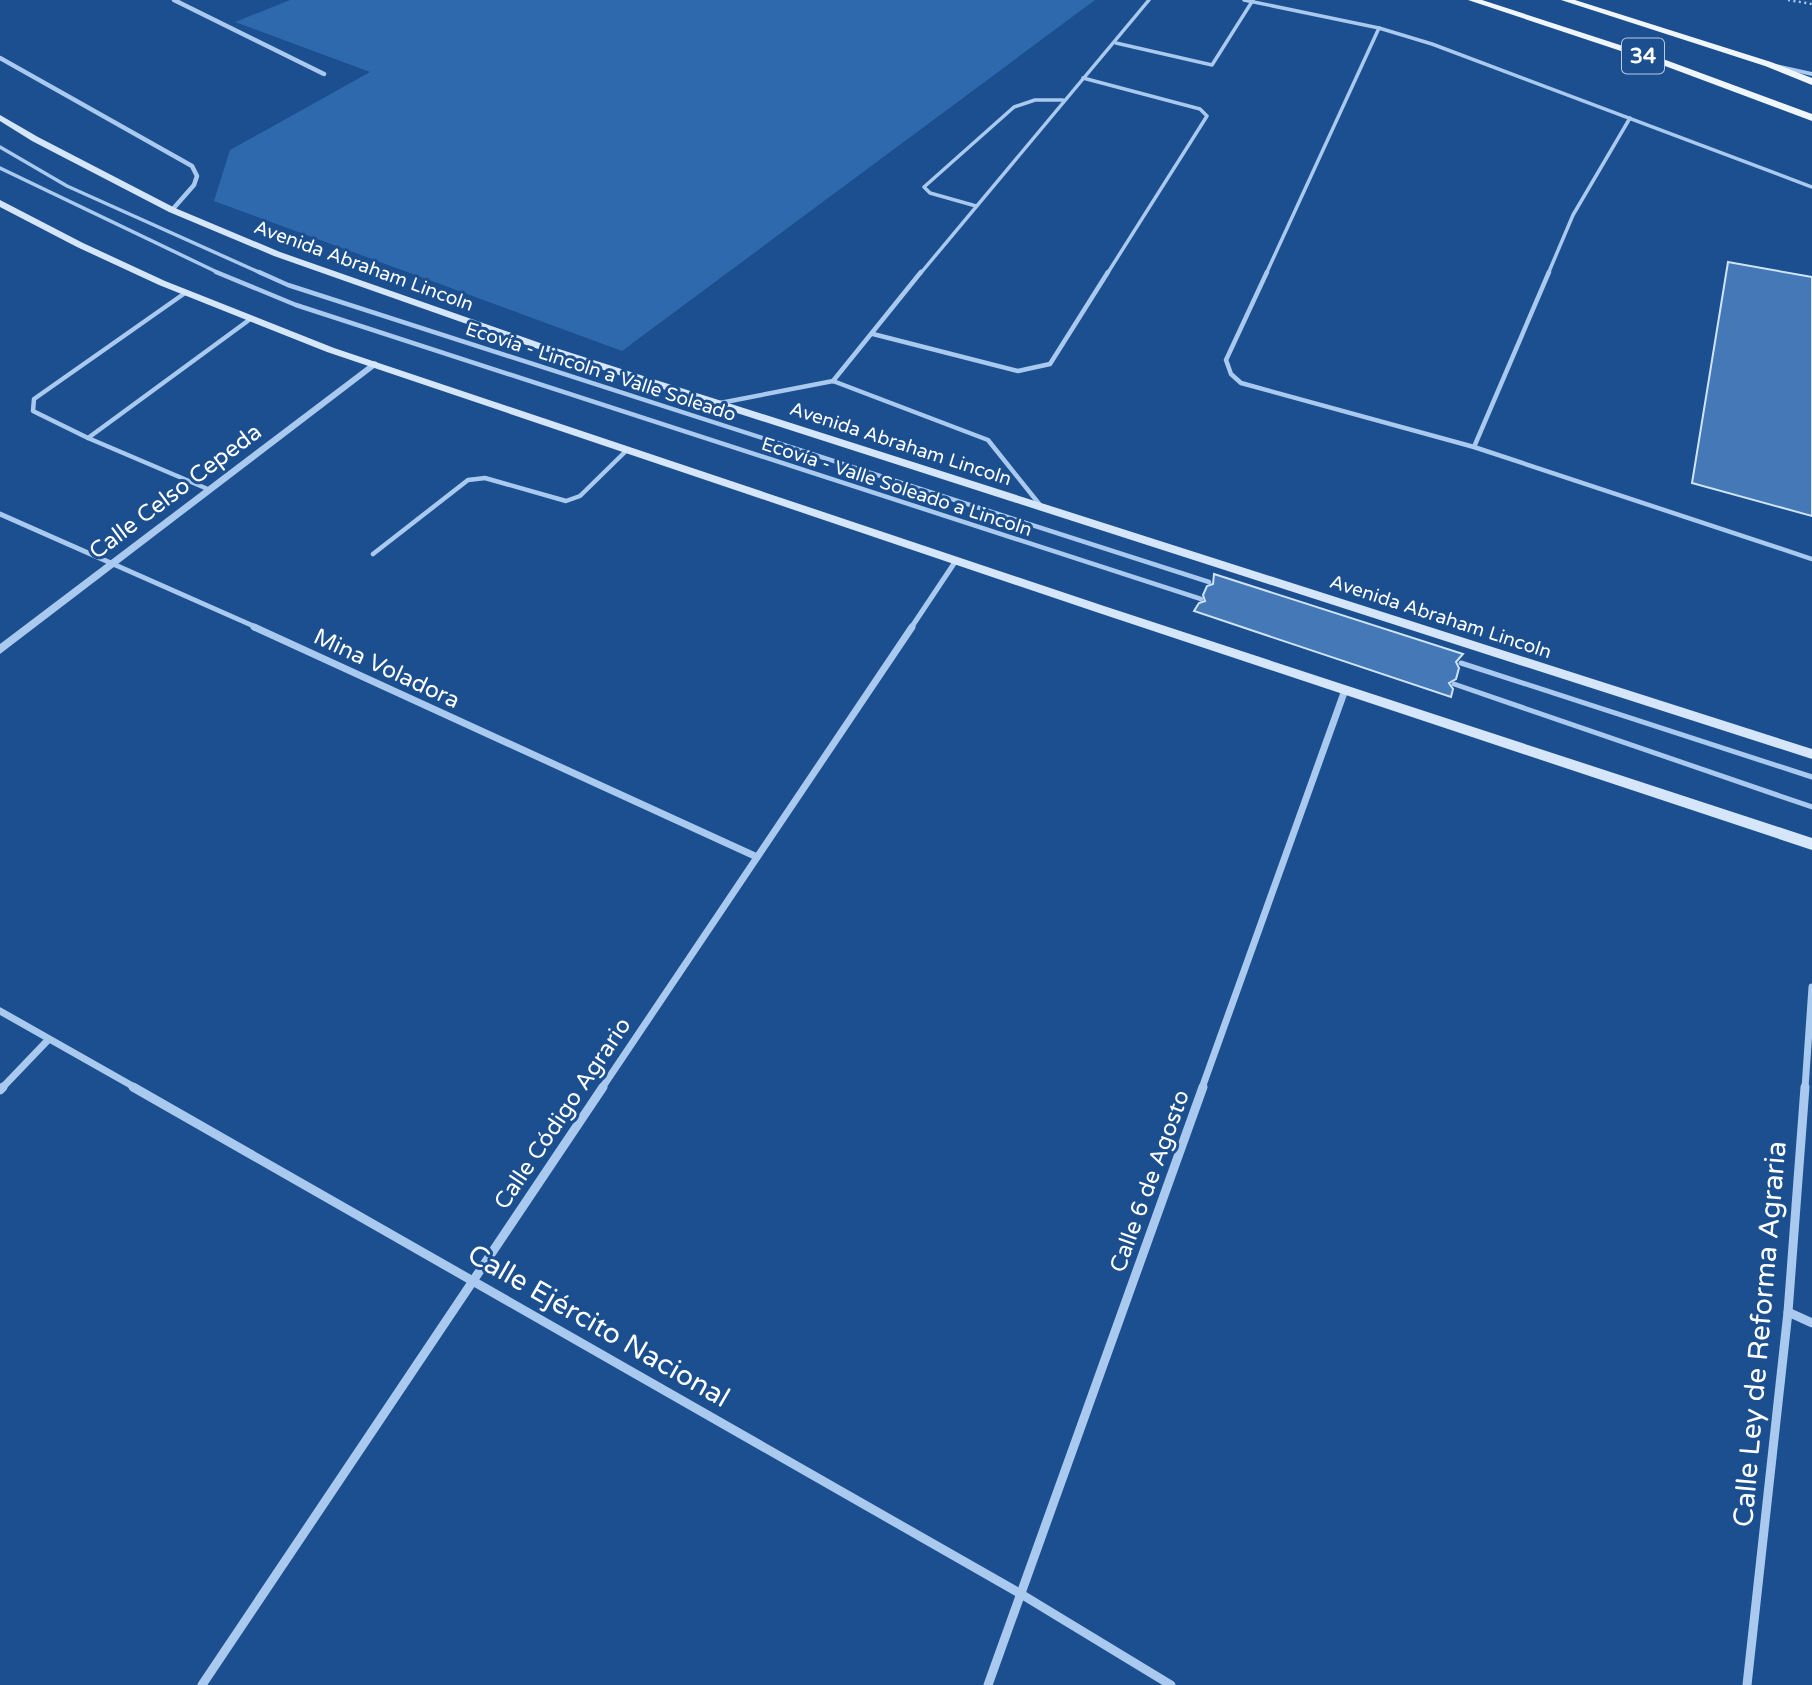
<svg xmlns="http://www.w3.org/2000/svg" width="1812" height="1685" font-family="'Varela Round',sans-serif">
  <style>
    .green { fill: #2e69ad }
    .building { fill: #4478b7; stroke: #cfe3fa; stroke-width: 2 }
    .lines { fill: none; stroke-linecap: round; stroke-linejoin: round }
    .path { stroke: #a9c9ee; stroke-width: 2.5; stroke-dasharray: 2 3.5; stroke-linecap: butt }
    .service-far2 { stroke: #a9c9ee; stroke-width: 3.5 }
    .service-far1 { stroke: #a9c9ee; stroke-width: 4.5 }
    .service { stroke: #a9c9ee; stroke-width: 5 }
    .minor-far3 { stroke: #a9c9ee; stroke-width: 4.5 }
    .minor-far2 { stroke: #a9c9ee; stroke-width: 5 }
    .minor-far1 { stroke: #a9c9ee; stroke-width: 7 }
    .minor { stroke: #a9c9ee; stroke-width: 9 }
    .tertiary { fill: #a9c9ee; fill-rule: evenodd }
    .secondary { fill: #d6e6fa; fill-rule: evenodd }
    .primary { fill: #f0f6ff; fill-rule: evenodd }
    .labels { text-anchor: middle; stroke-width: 6; stroke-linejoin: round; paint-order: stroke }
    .far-street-label { font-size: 19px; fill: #fff; stroke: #1b4f8f }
    .shield { fill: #1b4f8f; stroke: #bbcadd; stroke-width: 2 }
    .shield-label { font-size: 21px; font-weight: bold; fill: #fff }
    .street-label { font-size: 23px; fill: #fff; stroke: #1b4f8f }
    .near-street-label { font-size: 28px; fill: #fff; stroke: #1b4f8f }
  </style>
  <rect width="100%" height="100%" fill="#1b4f8f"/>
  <polygon class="green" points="290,0 1095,0 622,351 214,201 230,150 370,72 235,22"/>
  <g class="building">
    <polygon points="1728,262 1812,277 1812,516 1692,483"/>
    <polygon points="1214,574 1463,654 1456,662 1459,668 1456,679 1449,683 1453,689 1451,697 1194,611 1199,603 1205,601 1203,595 1207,586 1213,584"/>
  </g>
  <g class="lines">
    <polyline class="path" points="1788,0 1812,4"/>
    <g class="service-far2">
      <polyline points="1244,0 1379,28"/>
      <polyline points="1116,43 1212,65 1253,0"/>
      <polyline points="1083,78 1200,109 1207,116 1107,274"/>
      <polyline points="0,147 67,186 263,274"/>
      <polyline points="0,168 221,274"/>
      <polyline points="976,206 930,193 924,187 1014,107 1035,100 1063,100"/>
      <polyline points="920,274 1149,0"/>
      <polyline points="1266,274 1379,28 1432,44 1812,187"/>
      <polyline points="1548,274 1573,215 1630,118"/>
    </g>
    <g class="service-far1">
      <polyline points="216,272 296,305 1201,599"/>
      <polyline points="259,272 288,285 1209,582"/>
      <polyline points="1267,272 1226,360 1231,374 1241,383 1474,447 1812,559"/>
      <polyline points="185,293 34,399 33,411 88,438 249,320"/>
      <polyline points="873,334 1018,371 1050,364 1108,272"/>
      <polyline points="833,381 921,272"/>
      <polyline points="720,403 833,381 988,440 1040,505"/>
      <polyline points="88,438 210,490"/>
      <polyline points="1474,447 1549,272"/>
      <polyline points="373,554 468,480 485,478 566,501 580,496 627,450"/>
    </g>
    <g class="service">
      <polyline points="1461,663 1812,777"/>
      <polyline points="1454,684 1812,807"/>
    </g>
    <g class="minor-far3">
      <polyline points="174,0 324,74"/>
      <polyline points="0,58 192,166 197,176 194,185 172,210"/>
    </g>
    <g class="minor-far2">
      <polyline points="0,514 258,628"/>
      <polyline points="911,628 955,562"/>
    </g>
    <g class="minor-far1">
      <polyline points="254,627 757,857"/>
      <polyline points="0,1011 136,1088"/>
      <polyline points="2,1088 48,1040"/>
      <polyline points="602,1088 912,627"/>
      <polyline points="1202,1088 1345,690"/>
      <polyline points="1805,1088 1812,987"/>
    </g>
    <g class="minor">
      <polyline points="133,1087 1021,1594 1171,1685"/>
      <polyline points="0,1090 3,1087"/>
      <polyline points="1788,1312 1812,1323"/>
      <polyline points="202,1685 603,1087"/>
      <polyline points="988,1685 1203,1087"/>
      <polyline points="1747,1685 1788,1312 1805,1087"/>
    </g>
    <g class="tertiary">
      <polygon points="1771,63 1812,72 1812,76 1769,66 1768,65"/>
      <polygon points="374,361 377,362 377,366 0,654 0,644"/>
    </g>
    <g class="secondary">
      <polygon points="0,115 38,137 175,208 280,252 540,343 1812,749 1812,759 532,347 274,256 169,212 32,141 0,121"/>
      <polygon points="0,200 83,243 165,281 334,348 1104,606 1812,838 1812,850 1096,612 327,352 159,285 77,247 0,207"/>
    </g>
    <g class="primary">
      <polygon points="1468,0 1482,0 1663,59 1812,114 1812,121 1657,63"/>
      <polygon points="1561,0 1575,0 1771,62 1812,78 1812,85 1765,66"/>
    </g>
  </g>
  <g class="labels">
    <g class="far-street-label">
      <text transform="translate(364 265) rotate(20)" y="7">Avenida Abraham Lincoln</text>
      <text transform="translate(601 371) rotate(18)" y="7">Ecovía - Lincoln a Valle Soleado</text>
      <text transform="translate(901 443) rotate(18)" y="7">Avenida Abraham Lincoln</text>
      <text transform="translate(897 486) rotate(18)" y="7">Ecovía - Valle Soleado a Lincoln</text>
      <text transform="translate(1441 616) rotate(18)" y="7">Avenida Abraham Lincoln</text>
    </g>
    <rect class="shield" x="1622" y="38.5" width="42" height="35" rx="5"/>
    <g class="shield-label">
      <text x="1643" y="63">34</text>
    </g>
    <g class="street-label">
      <text transform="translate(175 491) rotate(-37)" y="8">Calle Celso Cepeda</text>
      <text transform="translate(387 668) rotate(25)" y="8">Mina Voladora</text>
      <text transform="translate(562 1113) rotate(-56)" y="8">Calle Código Agrario</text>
      <text transform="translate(1149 1181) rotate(-70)" y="8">Calle 6 de Agosto</text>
    </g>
    <g class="near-street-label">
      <text transform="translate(599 1325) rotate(30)" y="10">Calle Ejército Nacional</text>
      <text transform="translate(1759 1334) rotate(-85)" y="10">Calle Ley de Reforma Agraria</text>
    </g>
  </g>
</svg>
